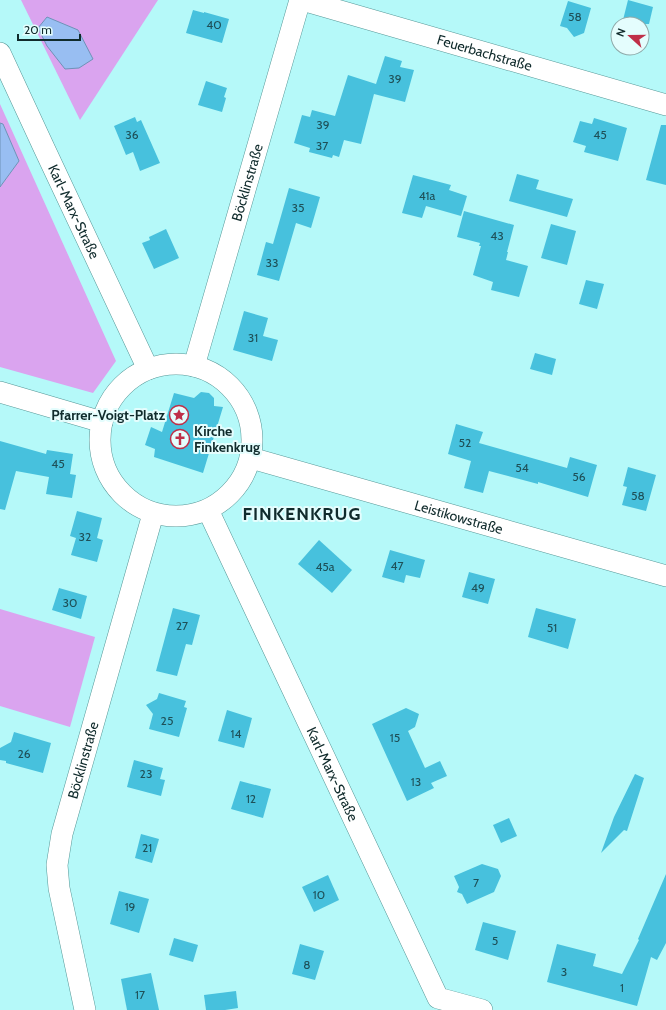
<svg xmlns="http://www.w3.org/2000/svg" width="666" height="1010" font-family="Cabin,sans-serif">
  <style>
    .green { fill: #daa4ef }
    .water { fill: #98bef2; stroke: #6f92b7 }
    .building { fill: #47c1dd }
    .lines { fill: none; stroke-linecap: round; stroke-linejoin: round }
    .street-casing { stroke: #569797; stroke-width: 22 }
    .street { stroke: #fff; stroke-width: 21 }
    .labels { text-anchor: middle; stroke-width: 4; stroke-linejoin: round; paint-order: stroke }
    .number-label { font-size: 12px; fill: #1e5058 }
    .street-label { font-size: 14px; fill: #102b2c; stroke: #e4fdfd }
    .poi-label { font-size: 14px; font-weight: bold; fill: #102b2c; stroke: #e4fdfd; text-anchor: end }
    .district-label { font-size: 18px; font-weight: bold; letter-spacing: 1px; fill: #102b2c; stroke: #e4fdfd }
  </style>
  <rect width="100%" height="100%" fill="#b5f9f9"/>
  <g class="green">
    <polygon points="21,0 158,0 80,120"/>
    <polygon points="0,104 116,361 93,393 0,367 0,187 19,161 3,124 0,123"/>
    <polygon points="0,609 95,637 70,727 0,706"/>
  </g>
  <g class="water">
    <polygon points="47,17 78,30 93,59 79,68 65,69 47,46 38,28"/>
    <polygon points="0,123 3,124 19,161 0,187"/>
  </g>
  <g class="building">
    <polygon points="628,0 653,7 649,24 622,24"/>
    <polygon points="568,1 591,8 584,33 574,37 567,28 560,26"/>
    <polygon points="193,10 204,13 204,12 229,19 222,43 186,33"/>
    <polygon points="385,56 402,61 400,67 414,70 405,102 374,94 361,144 344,140 339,157 333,155 332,158 309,152 310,148 294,143 302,115 310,117 312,110 335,116 348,75 376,84"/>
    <polygon points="206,81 227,88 224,97 226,98 222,112 198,105"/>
    <polygon points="135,117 137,122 141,120 160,163 140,171 133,152 126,155 114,126"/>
    <polygon points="594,118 627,128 618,161 584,152 586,146 573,142 580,121 592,124"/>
    <polygon points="661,125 666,125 666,185 646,180"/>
    <polygon points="517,174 539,180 536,189 573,199 567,217 509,201"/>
    <polygon points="413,175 451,185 449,190 467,196 461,216 426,206 422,218 402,213"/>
    <polygon points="289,188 320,197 311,228 296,223 279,281 257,275 266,242 273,244"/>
    <polygon points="464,211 514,225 507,252 508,252 506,260 528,266 519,297 491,290 493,282 473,275 481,246 479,246 480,243 457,237"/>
    <polygon points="551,224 576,231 567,265 541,258"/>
    <polygon points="166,229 179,258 154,269 142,243 150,240 149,237"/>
    <polygon points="586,280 604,284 597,309 579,304"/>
    <polygon points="244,311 268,318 263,336 278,340 272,361 233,350"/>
    <polygon points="535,353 556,359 552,375 530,369"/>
    <polygon points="201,392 209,393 214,398 214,406 223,407 203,473 154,457 155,449 145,445 151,427 162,432 174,393 194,398"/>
    <polygon points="456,424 483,432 479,443 567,468 570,457 597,465 588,497 538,482 538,484 489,471 483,493 464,488 471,461 448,454"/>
    <polygon points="0,441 46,454 47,450 73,454 70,474 76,475 72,498 46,494 49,477 16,471 5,510 0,509"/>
    <polygon points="628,467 656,475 646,511 622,505 627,487 623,486"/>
    <polygon points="77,511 102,518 97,538 103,540 97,562 71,555 76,538 70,536"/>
    <polygon points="319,540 352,570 332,593 298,564"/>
    <polygon points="390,550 425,560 420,578 406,575 404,583 382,577"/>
    <polygon points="469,572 495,579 488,604 462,597"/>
    <polygon points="59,588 87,596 81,619 52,610"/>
    <polygon points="173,608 200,615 192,645 186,644 177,676 156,671"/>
    <polygon points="536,608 576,619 568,649 528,637"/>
    <polygon points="159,693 186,701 184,707 187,708 179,737 149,729 153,714 146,705 157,699"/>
    <polygon points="406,708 419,714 415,727 408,731 425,768 440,761 447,776 431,783 434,788 407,801 372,724"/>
    <polygon points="227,710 252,718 244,748 218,741"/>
    <polygon points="14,732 51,743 43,773 6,763 6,761 0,760 0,748 11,742"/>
    <polygon points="134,760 163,768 160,779 165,780 161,796 127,787"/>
    <polygon points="635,774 644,778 627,831 624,830 601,853 614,817"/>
    <polygon points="240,781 271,789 263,818 231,809"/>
    <polygon points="509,818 517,836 501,843 493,825"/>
    <polygon points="141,834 159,839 152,863 135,858"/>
    <polygon points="482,864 498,869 501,876 494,892 467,904 462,894 457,892 459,887 454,876"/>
    <polygon points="666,874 666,943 657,960 651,957 637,1006 547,982 557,944 596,954 593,966 622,974 639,940 638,939"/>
    <polygon points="328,875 339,900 314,912 302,887"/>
    <polygon points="119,891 149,899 139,933 110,924"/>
    <polygon points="483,922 516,931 508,960 475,950"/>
    <polygon points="174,938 198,945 193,962 169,955"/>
    <polygon points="300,944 324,951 315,980 292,974"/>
    <polygon points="151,973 159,1010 127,1010 121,979"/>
    <polygon points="236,991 238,1008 225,1010 206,1010 204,995"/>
  </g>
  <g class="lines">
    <g class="street-casing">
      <g id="street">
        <path id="s1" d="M302,0L666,105"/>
        <path id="s2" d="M0,53L45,150L148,369"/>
        <circle cx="176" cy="440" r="76"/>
        <path id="s3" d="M194,366L300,0"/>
        <polyline points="0,392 102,422"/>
        <path id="s4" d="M251,458L666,576"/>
        <path id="s5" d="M208,510L438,998L482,1010"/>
        <path id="s6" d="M85,1010L59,888L57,865L62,834L153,514"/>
      </g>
    </g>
    <use href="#street" class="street"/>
  </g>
  <defs>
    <g id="sight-ring" transform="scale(1)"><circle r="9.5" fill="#e4fdfd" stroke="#bf2f48" stroke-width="1.5"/><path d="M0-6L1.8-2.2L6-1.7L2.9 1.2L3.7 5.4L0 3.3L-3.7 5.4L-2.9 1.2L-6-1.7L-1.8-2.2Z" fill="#bf2f48"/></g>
    <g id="church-ring" transform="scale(1)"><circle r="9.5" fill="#e4fdfd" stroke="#bf2f48" stroke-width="1.5"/><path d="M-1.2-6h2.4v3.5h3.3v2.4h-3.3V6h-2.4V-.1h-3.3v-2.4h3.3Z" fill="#bf2f48"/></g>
  </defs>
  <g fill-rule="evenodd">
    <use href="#sight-ring" x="179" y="415"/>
    <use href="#church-ring" x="180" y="439"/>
  </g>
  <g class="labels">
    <g class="number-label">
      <text x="575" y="21">58</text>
      <text x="214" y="29">40</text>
      <text x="395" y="83">39</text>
      <text x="323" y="129">39</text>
      <text x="132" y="139">36</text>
      <text x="600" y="139">45</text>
      <text x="322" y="150">37</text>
      <text x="427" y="200">41a</text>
      <text x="298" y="212">35</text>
      <text x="497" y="240">43</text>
      <text x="272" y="267">33</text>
      <text x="253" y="342">31</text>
      <text x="465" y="447">52</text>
      <text x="58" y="468">45</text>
      <text x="522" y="472">54</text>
      <text x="579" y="481">56</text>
      <text x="638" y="500">58</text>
      <text x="85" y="541">32</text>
      <text x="397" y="570">47</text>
      <text x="325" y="571">45a</text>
      <text x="478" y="592">49</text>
      <text x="70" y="607">30</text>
      <text x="182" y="630">27</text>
      <text x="552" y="632">51</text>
      <text x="167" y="725">25</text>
      <text x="236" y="738">14</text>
      <text x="395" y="742">15</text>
      <text x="24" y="758">26</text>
      <text x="146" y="778">23</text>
      <text x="416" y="786">13</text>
      <text x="251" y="803">12</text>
      <text x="147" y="852">21</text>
      <text x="476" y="887">7</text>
      <text x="319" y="899">10</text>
      <text x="130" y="911">19</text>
      <text x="495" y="945">5</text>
      <text x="307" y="969">8</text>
      <text x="564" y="976">3</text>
      <text x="622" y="992">1</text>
      <text x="140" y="999">17</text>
    </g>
    <g class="street-label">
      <text dy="5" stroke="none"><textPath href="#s1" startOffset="190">Feuerbachstraße</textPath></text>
      <text dy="5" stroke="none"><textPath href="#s3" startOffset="191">Böcklinstraße</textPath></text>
      <text dy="5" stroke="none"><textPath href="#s2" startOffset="175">Karl-Marx-Straße</textPath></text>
      <text dy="5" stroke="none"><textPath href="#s4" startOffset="216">Leistikowstraße</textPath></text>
      <text dy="5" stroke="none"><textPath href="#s6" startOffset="256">Böcklinstraße</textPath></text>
      <text dy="5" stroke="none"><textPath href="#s5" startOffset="292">Karl-Marx-Straße</textPath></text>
    </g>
    <g class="poi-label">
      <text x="165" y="420">Pfarrer-Voigt-Platz</text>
      <text x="194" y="436" text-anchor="start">Kirche<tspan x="194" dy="16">Finkenkrug</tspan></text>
    </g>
    <g class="district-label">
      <text x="302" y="520">FINKENKRUG</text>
    </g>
  </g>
  <g transform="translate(630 36) rotate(291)"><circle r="19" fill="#e4fdfd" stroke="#8fa9a9"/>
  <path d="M0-3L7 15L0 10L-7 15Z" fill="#bf2f48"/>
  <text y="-6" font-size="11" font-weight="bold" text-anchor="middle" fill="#102b2c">N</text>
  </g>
  <path d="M18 34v6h62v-6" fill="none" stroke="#102b2c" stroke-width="2"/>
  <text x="24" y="34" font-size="12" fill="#102b2c" stroke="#e4fdfd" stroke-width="3" paint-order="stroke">20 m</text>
</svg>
